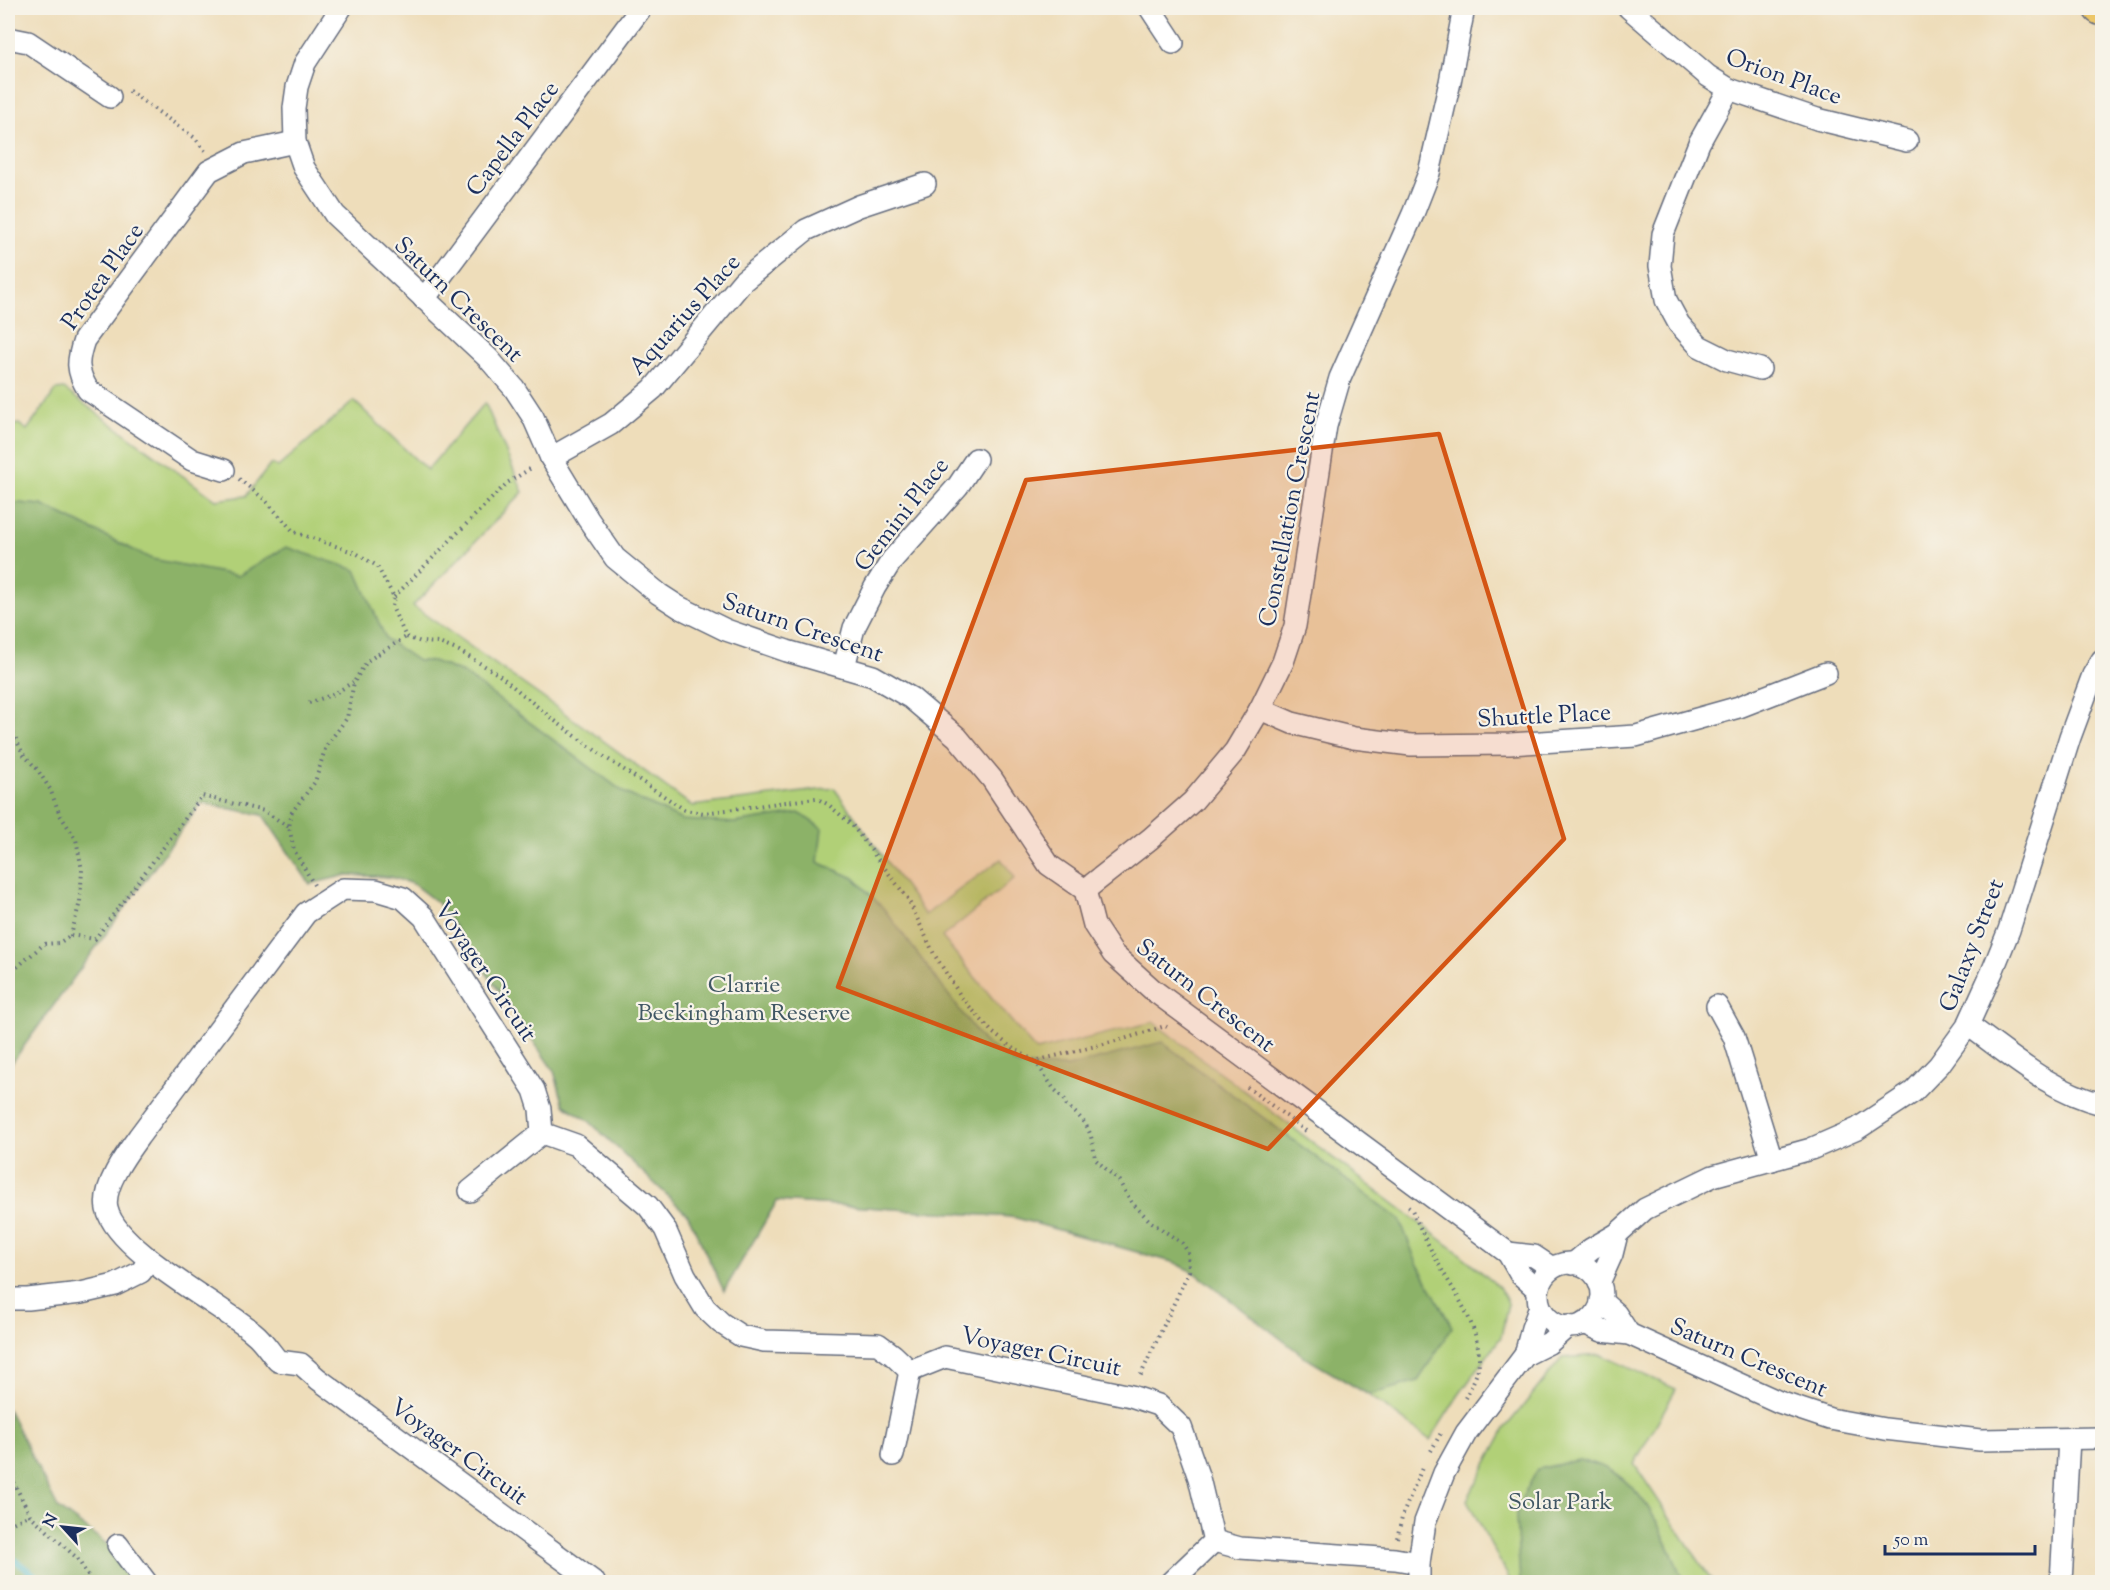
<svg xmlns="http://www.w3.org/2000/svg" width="2110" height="1590" font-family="'Sorts Mill Goudy',serif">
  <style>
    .green { fill: #b1d077; stroke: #66806a; stroke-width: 1.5 }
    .forest { fill: #8cb268; stroke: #547063; stroke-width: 1.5 }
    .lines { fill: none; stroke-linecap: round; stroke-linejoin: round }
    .stream { stroke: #4bb6c9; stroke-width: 6 }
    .minor-casing { stroke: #656c7e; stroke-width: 24 }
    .primary-casing { stroke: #656c7e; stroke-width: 36 }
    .path { stroke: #656c7e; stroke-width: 4; stroke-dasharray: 1.5 4.5; stroke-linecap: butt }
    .minor { stroke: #fff; stroke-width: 21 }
    .primary { stroke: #ecc669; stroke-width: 33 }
    .marked { fill: #d45514; fill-opacity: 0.2; stroke: #d45514; stroke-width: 4.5; stroke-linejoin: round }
    .labels { text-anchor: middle; stroke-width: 4.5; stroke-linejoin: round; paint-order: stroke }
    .street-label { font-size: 24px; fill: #1b2f5e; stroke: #f7f3e8 }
    .park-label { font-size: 24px; fill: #405764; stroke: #f7f3e8 }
  </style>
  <rect width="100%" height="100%" fill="#f7f3e8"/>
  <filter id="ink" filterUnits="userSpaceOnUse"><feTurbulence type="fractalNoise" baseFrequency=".0167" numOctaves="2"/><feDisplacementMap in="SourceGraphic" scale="12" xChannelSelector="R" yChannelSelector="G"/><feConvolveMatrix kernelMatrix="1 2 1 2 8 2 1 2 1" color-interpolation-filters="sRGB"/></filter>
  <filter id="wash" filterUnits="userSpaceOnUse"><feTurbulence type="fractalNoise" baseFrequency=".008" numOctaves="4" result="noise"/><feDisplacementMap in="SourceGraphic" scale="24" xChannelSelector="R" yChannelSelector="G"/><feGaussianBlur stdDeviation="1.35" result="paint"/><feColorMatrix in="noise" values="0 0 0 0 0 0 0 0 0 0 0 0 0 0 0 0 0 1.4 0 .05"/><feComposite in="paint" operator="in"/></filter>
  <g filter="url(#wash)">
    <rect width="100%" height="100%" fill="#eeddba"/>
    <g class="green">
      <polygon points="64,389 216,500 246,496 271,464 278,467 354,401 427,470 485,403 523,492 413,606 594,734 692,806 834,788 925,915 1001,859 1015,878 942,937 1036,1051 1153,1022 1459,1253 1499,1287 1508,1303 1501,1337 1458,1396 1430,1440 1369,1395 1306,1358 1198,1274 1176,1263 1013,1217 777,1201 724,1291 688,1215 588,1120 564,1105 554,1071 439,904 413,884 391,877 347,875 310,884 263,815 201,803 8,1068 8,426 19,424 27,430 56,390"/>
      <polygon points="1601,1355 1676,1389 1634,1464 1713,1582 1511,1582 1467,1500 1506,1427 1562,1358"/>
    </g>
    <g class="forest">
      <polygon points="8,502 42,505 152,559 238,576 286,547 356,570 386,639 418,661 433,661 463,673 625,793 682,820 734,823 799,813 822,828 818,862 854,878 884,909 983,1041 1019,1066 1068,1067 1162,1042 1400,1220 1416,1261 1452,1327 1418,1381 1369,1395 1306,1358 1198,1275 1176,1263 1013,1217 777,1201 724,1291 688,1215 588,1120 564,1105 554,1071 439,904 413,884 391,877 347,875 310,884 263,815 201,803 8,1068"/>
      <polygon points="8,1409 58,1508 107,1544 135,1582 8,1582"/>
      <path d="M1579,1460C1587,1462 1598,1464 1606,1468C1650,1491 1665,1540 1684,1582H1520L1516,1517L1518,1505L1538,1469Z"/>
    </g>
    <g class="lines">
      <polyline class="stream" points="8,1555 44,1582"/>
    </g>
  </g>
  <g filter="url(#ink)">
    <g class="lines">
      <g class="minor-casing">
        <g id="minor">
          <polyline points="341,8 305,63 297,87 294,108 295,142 304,168 335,215 488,358 514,388 533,417 551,458 588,519 615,558 659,594 679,607 726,630 787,651 873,676 911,698 957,737 992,779 1049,865 1085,890 1094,925 1113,954 1153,990 1508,1253 1520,1274 1538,1290"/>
          <polyline points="1150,8 1173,43"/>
          <polyline points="1629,8 1708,76 1729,89 1817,119 1907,141"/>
          <polyline points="8,38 28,42 110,97"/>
          <polyline points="1729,89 1699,143 1663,234 1660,266 1666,300 1679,324 1699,346 1727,360 1760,369"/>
          <polyline points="424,299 641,8"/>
          <polyline points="551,458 611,424 653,389 743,281 806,230 859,206 925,184"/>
          <path d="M224,470L192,460L88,390C76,370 77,361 84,340L209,171L244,153L295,142"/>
          <polyline points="844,667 854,628 875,587 892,560 958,486 976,459"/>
          <polyline points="1260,709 1292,723 1354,738 1411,745 1510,744 1636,736 1739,707 1826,673"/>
          <polyline points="1085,890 1150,839 1193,801 1235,751 1260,709 1283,662 1295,626 1326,426 1340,378 1413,214 1429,173 1450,82 1464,8"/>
          <polyline points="1717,1006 1734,1037 1772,1160"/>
          <path d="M1968,1025C2010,1055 2051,1092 2102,1104"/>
          <polyline points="470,1191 542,1133"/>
          <polyline points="1508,1253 1534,1256 1552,1268"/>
          <circle cx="1570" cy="1295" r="32"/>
          <polyline points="1573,1264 1591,1249 1617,1234 1645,1209 1713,1176 1811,1149 1857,1129 1913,1092 1939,1065 1968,1025 1992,972 2009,930 2070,737 2093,675 2102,660"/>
          <polyline points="1599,1283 1612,1254 1617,1234"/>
          <polyline points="8,1299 28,1299 81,1293 115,1285 141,1272 149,1260"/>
          <polyline points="1601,1301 1616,1314 1629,1334"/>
          <polyline points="1584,1323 1602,1331 1629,1334 1779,1402 1830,1419 1885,1429 1980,1440 2102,1438"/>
          <polyline points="1525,1355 1549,1343 1568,1326"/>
          <polyline points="893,1455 910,1371"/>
          <polyline points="1214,1541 1240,1548 1395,1559 1419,1563"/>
          <polyline points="118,1545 146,1582"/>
          <path d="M594,1582L318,1379L301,1364L278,1361C270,1352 263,1340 254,1333C220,1304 117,1251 107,1209C102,1186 127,1153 140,1135L306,913L343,889L376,890L403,898L424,917L534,1090L540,1109L542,1133L576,1145L648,1206L665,1229L685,1275L705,1308L721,1323L741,1336L764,1341L878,1344L893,1355L910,1371L945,1357L1131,1396L1158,1405L1181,1427L1199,1478L1214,1541"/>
          <polyline points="1171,1582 1214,1541"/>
          <polyline points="1419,1582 1419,1563 1425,1522 1444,1473 1466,1433 1525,1355 1532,1328 1540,1307"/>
          <polyline points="2061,1582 2069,1439"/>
        </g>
      </g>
      <g class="primary-casing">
        <polyline id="primary" points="2100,8 2102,9"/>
      </g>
      <g class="path">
        <polyline points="129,91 195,138 205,151"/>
        <polyline points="239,479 265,500 294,532 356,553 377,566 394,597 392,607 406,637 421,642 439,643 459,651 498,674 551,718 603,756 685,810 704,813 816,798 829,805 852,825 908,899 934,954 962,998 992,1032 1012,1048 1035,1061 1124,1039 1165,1026 1167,1027"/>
        <polyline points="394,597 507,483 533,467"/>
        <polyline points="309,703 334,694 353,682"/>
        <polyline points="8,722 23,754 37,769 50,789 60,815 76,839 82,870 80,902 71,935 95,939 202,796 264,811 289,827"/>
        <polyline points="314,885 294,850 289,827 292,812 315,782 326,746 347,718 354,682 367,661 406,637"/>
        <polyline points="8,975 44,944 59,943 71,935"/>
        <path d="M1035,1061L1054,1089L1065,1100L1066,1105C1088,1122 1092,1132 1095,1159L1119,1181L1132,1203L1151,1222L1182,1243L1188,1252L1189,1271L1139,1379"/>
        <polyline points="1247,1087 1306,1131"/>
        <path d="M1408,1207L1412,1210C1419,1226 1427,1243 1436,1259C1452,1290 1479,1323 1479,1360C1479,1373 1471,1387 1465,1398"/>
        <polyline points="1431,1451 1442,1431"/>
        <polyline points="8,1471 30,1515 77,1558 92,1582"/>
        <polyline points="8,1525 30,1515"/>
        <polyline points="1397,1538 1403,1514 1422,1468"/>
      </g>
      <use href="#minor" class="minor"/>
      <use href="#primary" class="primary"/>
    </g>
  </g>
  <path class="marked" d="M1439,434L1564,839L1268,1149L838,987L1026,480Z"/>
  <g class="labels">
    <g class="street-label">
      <text transform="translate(1784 76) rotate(20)" y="8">Orion Place</text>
      <text transform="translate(512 138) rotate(-53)" y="8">Capella Place</text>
      <text transform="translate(102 276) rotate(-55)" y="8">Protea Place</text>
      <text transform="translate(459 299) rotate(44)" y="8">Saturn Crescent</text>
      <text transform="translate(684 314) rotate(-48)" y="8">Aquarius Place</text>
      <text transform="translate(1289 509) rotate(-79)" y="8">Constellation Crescent</text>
      <text transform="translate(901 514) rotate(-52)" y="8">Gemini Place</text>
      <text transform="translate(803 627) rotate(19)" y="8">Saturn Crescent</text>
      <text transform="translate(1544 715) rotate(-3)" y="8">Shuttle Place</text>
      <text transform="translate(1971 945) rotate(-69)" y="8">Galaxy Street</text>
      <text transform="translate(486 971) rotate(56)" y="8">Voyager Circuit</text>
      <text transform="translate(1206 995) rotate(38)" y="8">Saturn Crescent</text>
      <text transform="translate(1041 1351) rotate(12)" y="8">Voyager Circuit</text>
      <text transform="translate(1749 1357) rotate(23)" y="8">Saturn Crescent</text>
      <text transform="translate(459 1451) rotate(36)" y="8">Voyager Circuit</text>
    </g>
    <g class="park-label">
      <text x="744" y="992">Clarrie<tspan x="744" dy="28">Beckingham Reserve</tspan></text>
      <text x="1560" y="1509">Solar Park</text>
    </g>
  </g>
  <rect width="2110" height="1590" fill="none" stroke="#f7f3e8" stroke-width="30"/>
  <g transform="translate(63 1527) rotate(297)" stroke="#f7f3e8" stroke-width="4.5" paint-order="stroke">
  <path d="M0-4.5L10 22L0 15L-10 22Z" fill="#1b2f5e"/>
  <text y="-9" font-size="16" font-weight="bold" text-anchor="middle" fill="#1b2f5e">N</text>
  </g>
  <path d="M1885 1545v9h150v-9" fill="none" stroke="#1b2f5e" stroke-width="3"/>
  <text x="1894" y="1545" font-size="18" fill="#1b2f5e" stroke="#f7f3e8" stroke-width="4.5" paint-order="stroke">50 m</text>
</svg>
